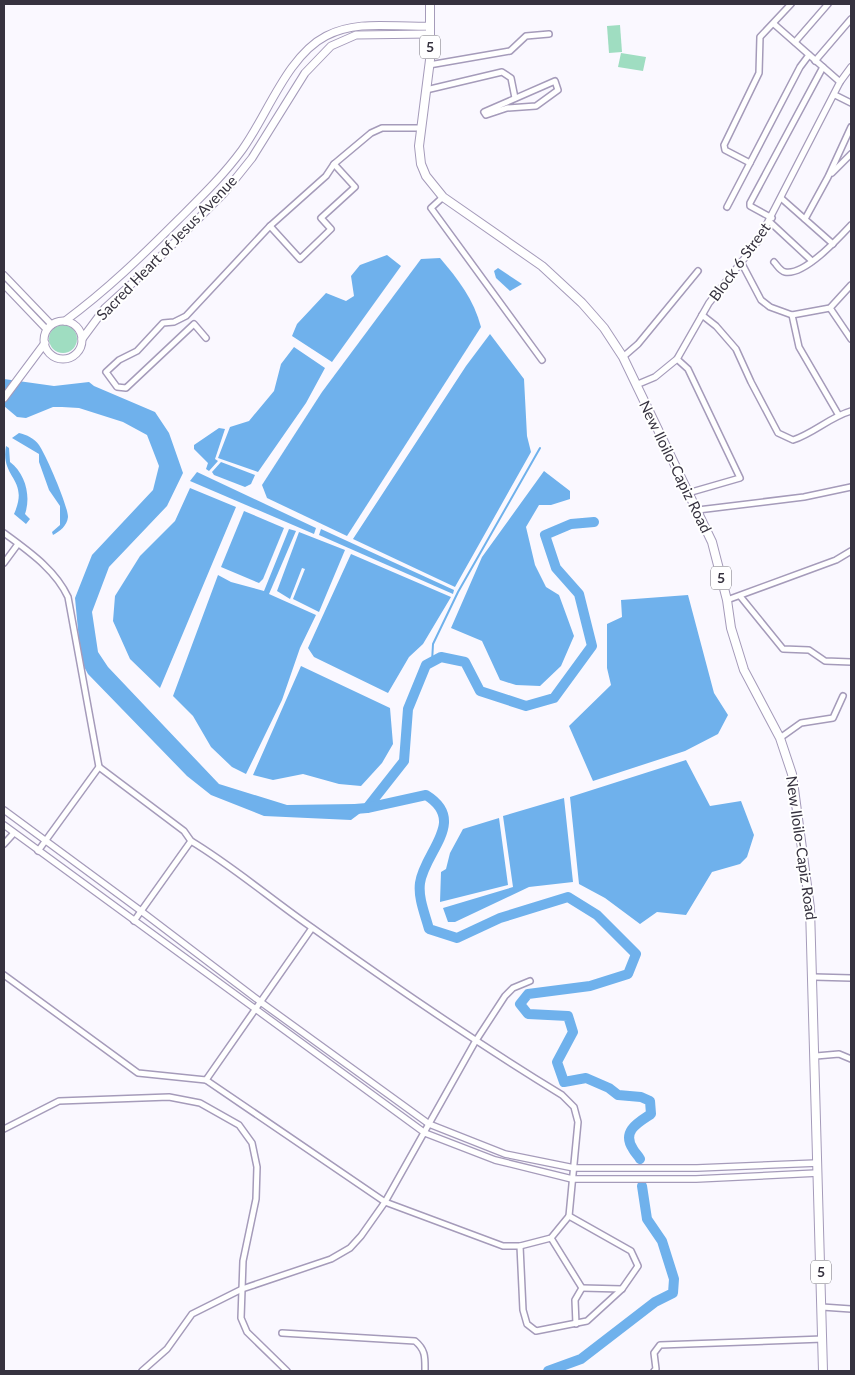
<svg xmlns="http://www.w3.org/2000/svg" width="855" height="1375" font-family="Lato,sans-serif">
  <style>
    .green { fill: #9fddc1 }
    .water { fill: #6fb1ec }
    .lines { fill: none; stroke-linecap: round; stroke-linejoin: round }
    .stream { stroke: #6fb1ec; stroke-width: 2 }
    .river { stroke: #6fb1ec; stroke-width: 10 }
    .minor-casing { stroke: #a59bba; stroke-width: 8 }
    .tertiary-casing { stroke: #a59bba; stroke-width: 8 }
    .secondary-casing { stroke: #a59bba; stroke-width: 9 }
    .trunk-casing { stroke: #a59bba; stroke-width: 10 }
    .minor { stroke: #fff; stroke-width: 5 }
    .tertiary { stroke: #fff; stroke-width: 5.5 }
    .secondary { stroke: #fff; stroke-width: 7 }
    .trunk { stroke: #fff; stroke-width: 8 }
    .labels { text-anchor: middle; stroke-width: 4; stroke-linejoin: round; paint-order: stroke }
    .shield { fill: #fff; stroke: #727079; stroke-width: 1 }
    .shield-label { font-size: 14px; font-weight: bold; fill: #36323f }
    .street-label { font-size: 15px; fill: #36323f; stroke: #fff }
  </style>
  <rect width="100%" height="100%" fill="#faf8ff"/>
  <g class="green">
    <polygon points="620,25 622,52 609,53 607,26"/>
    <polygon points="621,53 646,57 643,71 618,67"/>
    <circle cx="63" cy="339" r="14"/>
  </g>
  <g class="water">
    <polygon points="387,255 401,266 332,362 292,336 297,324 326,293 346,301 354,296 351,276 360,265"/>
    <path d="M440,258C458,279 474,300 481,327L347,536L267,498L262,485L322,392L421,259Z"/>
    <polygon points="498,268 522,284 510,291 496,278 494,271"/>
    <polygon points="490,334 524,379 527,436 531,452 455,587 353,539 466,366"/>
    <polygon points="294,347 325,368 306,403 258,472 218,458 230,427 249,421 274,391 281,364"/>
    <polygon points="4,379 54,386 89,382 94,386 155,412 169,433 183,473 167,506 109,567 92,612 98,652 108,667 219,784 287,805 355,804 367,808 351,820 264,816 211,795 187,776 88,674 81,661 75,598 92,555 153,490 159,466 147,435 123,422 79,408 62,407 53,407 26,418 17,417 4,406"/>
    <polygon points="219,428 225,429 215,459 218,461 209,471 206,469 208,463 194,449 194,445"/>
    <path d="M19,433C27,435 34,438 39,445C46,455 68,506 68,517C67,526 60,531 53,535L52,532L60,525V506L49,490L39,462V454L12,438Z"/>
    <path d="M6,446L9,448L10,462C26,474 31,497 25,514L30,519L26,524L14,514C30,478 0,479 6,446Z"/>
    <polygon points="221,462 255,475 251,484 245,487 214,475 212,472"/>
    <polygon points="544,471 570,491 570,499 551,505 539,505 526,527 535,565 546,587 559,595 574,636 561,666 540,686 516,685 500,680 482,641 451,628 482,557"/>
    <polygon points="197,472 316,528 314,534 190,481"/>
    <polygon points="190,488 236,507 160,688 130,659 113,621 115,596 140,556 175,521"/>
    <polygon points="244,511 284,528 263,579 259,583 221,567"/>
    <polygon points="289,529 296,531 269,594 316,615 300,648 282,700 246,774 232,767 211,747 193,716 173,696 218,575 231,582 264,591"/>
    <polygon points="321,529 454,590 453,594 319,535"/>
    <polygon points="299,532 345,550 319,612 293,599 305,569 302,568 290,599 277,591"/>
    <polygon points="351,554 451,597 423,644 409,657 388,693 314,657 308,648"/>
    <polygon points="688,595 714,693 728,715 718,734 685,751 593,781 569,726 611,685 607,668 607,624 622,617 621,600"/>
    <polygon points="301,666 390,708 393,744 382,763 361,786 339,784 303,774 273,780 253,775"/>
    <polygon points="686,760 710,806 741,801 754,835 747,857 740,864 712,872 686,915 657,912 640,924 605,898 579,884 570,797"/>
    <polygon points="564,798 573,882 529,887 455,922 448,922 443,908 513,887 503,816"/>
    <polygon points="499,818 508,885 440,902 441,872 446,869 450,853 463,829"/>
  </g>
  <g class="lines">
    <polyline class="stream" points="432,662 433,644 458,592 540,448"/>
    <g class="river">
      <polyline points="367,808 404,761 408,709 426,665 441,657 465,662 480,691 526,706 554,698 592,646 579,594 556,568 545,535 571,524 594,522"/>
      <path d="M355,809L367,808L426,795C468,821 424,852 420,883C418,898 425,914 429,929L457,938L500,918L568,897L597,915L636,954L628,974L590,986L528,994L520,1004L528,1014L568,1016L573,1032L557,1062L564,1082L586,1078L609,1088L618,1095L641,1097L650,1101L651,1114C639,1122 621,1131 633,1149C635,1153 638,1155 640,1159"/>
      <polyline points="548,1371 581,1359 655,1302 673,1293 674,1279 662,1241 647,1219 642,1186"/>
    </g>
    <g class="minor-casing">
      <g id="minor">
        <polyline points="791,4 760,37 759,73 724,145 725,150 750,163 800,67 809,55"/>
        <polyline points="774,24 840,82"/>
        <polyline points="795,42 828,4"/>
        <polyline points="815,61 851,19"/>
        <polyline points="429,65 510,51 526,36 549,34"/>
        <polygon points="555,81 558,90 536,106 507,108 486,115 484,112"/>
        <polyline points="426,90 502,72 511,78 515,98"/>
        <polyline points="835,95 851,103"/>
        <polyline points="832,173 851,154"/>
        <polyline points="443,197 431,208 542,360"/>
        <polyline points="781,198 833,244"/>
        <polyline points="727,207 750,163"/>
        <polyline points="772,218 750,206 750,203 823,67"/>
        <polyline points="805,219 828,177 851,127"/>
        <polyline points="770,222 812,261"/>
        <polyline points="270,226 300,259 331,229 321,218 355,187 334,164"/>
        <polyline points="741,262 761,300 770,307 792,315 830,308 851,285"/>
        <path d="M774,262C777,265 780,271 785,272C804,276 839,238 851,225"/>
        <polyline points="830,308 851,339"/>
        <path d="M702,315L716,326L736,349L751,382L778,433L793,440C814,433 830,417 851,411"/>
        <polyline points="792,315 799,347 838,414"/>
        <polyline points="206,338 194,324 126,388 117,387 106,372 119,360 137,351 163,323 174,322 186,316 270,226 326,176 334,164 371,133 382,128 420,128"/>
        <polyline points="623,357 638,344 698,271"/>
        <polyline points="677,359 688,369 740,478 688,493"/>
        <polyline points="698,510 804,497 851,487"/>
        <path d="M4,533C28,551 55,569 68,597L99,767L38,851"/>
        <polyline points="4,563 18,544"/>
        <polyline points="740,596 783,649 809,650 825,661 851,662"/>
        <polyline points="727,600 836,560 851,551"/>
        <polyline points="780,738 801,723 833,718 843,696"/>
        <polyline points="4,844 14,833"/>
        <polyline points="134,921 191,841"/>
        <path d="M4,975L138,1073L206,1080L385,1202L503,1246H520L551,1238L569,1216L578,1122L574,1107L562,1095C477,1043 395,987 314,929C272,900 234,867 191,841L184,831L99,767"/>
        <polyline points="814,977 851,978"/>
        <polyline points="816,1056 839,1054 851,1059"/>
        <polyline points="206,1080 312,928"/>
        <polyline points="4,1129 59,1101 169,1097 200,1103 239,1125 252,1143 257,1167 256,1199 243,1261 241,1318 247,1332 287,1371"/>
        <polyline points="551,1238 582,1288 575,1300 576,1324"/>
        <polyline points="520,1246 523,1310 527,1324 536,1331 587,1321 622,1289 638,1266 631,1251 569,1216"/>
        <polyline points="582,1288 622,1289"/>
        <polyline points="822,1307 851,1309"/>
        <path d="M282,1333L415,1341C426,1350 425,1358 425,1371"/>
        <polyline points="142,1371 167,1349 192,1314 242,1289 331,1259 350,1248 361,1236 385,1202 475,1042 505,996 513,988 530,981"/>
        <polyline points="654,1371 656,1369 654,1353 660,1345 823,1339"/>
      </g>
    </g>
    <g class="tertiary-casing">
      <g id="tertiary">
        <polyline points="4,275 52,325"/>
        <polyline points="4,285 47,330"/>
        <polyline points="636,385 655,377 677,359 709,303 758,241 840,82 851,67"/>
        <polyline points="4,810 141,911 262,1003 429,1124 505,1154 574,1168 697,1168 818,1163"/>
        <polyline points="4,825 425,1133 495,1160 572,1179 696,1179 818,1173"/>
      </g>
    </g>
    <g class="secondary-casing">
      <g id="secondary">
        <path d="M65,321C107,290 142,256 178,220C200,198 223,176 242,150C267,116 287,56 326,36C359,19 395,28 430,26"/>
        <circle cx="63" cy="340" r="19"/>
        <polyline points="82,339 105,308 149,268 224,193 252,158 305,73 331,46 356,35 430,34"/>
        <polyline points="4,398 45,343"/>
      </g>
    </g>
    <g class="trunk-casing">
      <polyline id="trunk" points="430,4 430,60 419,146 421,164 426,176 443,197 542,266 582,303 604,328 623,357 712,542 727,600 731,628 744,670 780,738 792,774 810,908 823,1371"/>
    </g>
    <use href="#minor" class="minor"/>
    <use href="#tertiary" class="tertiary"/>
    <use href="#secondary" class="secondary"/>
    <use href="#trunk" class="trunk"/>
  </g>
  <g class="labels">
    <g class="shield">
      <rect x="420" y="35.5" width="20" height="23" rx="4"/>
      <rect x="711" y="566.5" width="20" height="23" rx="4"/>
      <rect x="811" y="1260.5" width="20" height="23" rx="4"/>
    </g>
    <g class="shield-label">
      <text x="430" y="52">5</text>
      <text x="721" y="583">5</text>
      <text x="821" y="1277">5</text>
    </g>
    <g class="street-label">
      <text transform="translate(167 248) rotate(-46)" y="5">Sacred Heart of Jesus Avenue</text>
      <text transform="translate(740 262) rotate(-54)" y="5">Block 6 Street</text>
      <text transform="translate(675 467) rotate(64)" y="5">New Iloilo-Capiz Road</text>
      <text transform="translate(801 848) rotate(82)" y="5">New Iloilo-Capiz Road</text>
    </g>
  </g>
  <rect width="855" height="1375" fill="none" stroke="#36323f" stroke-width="10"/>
</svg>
